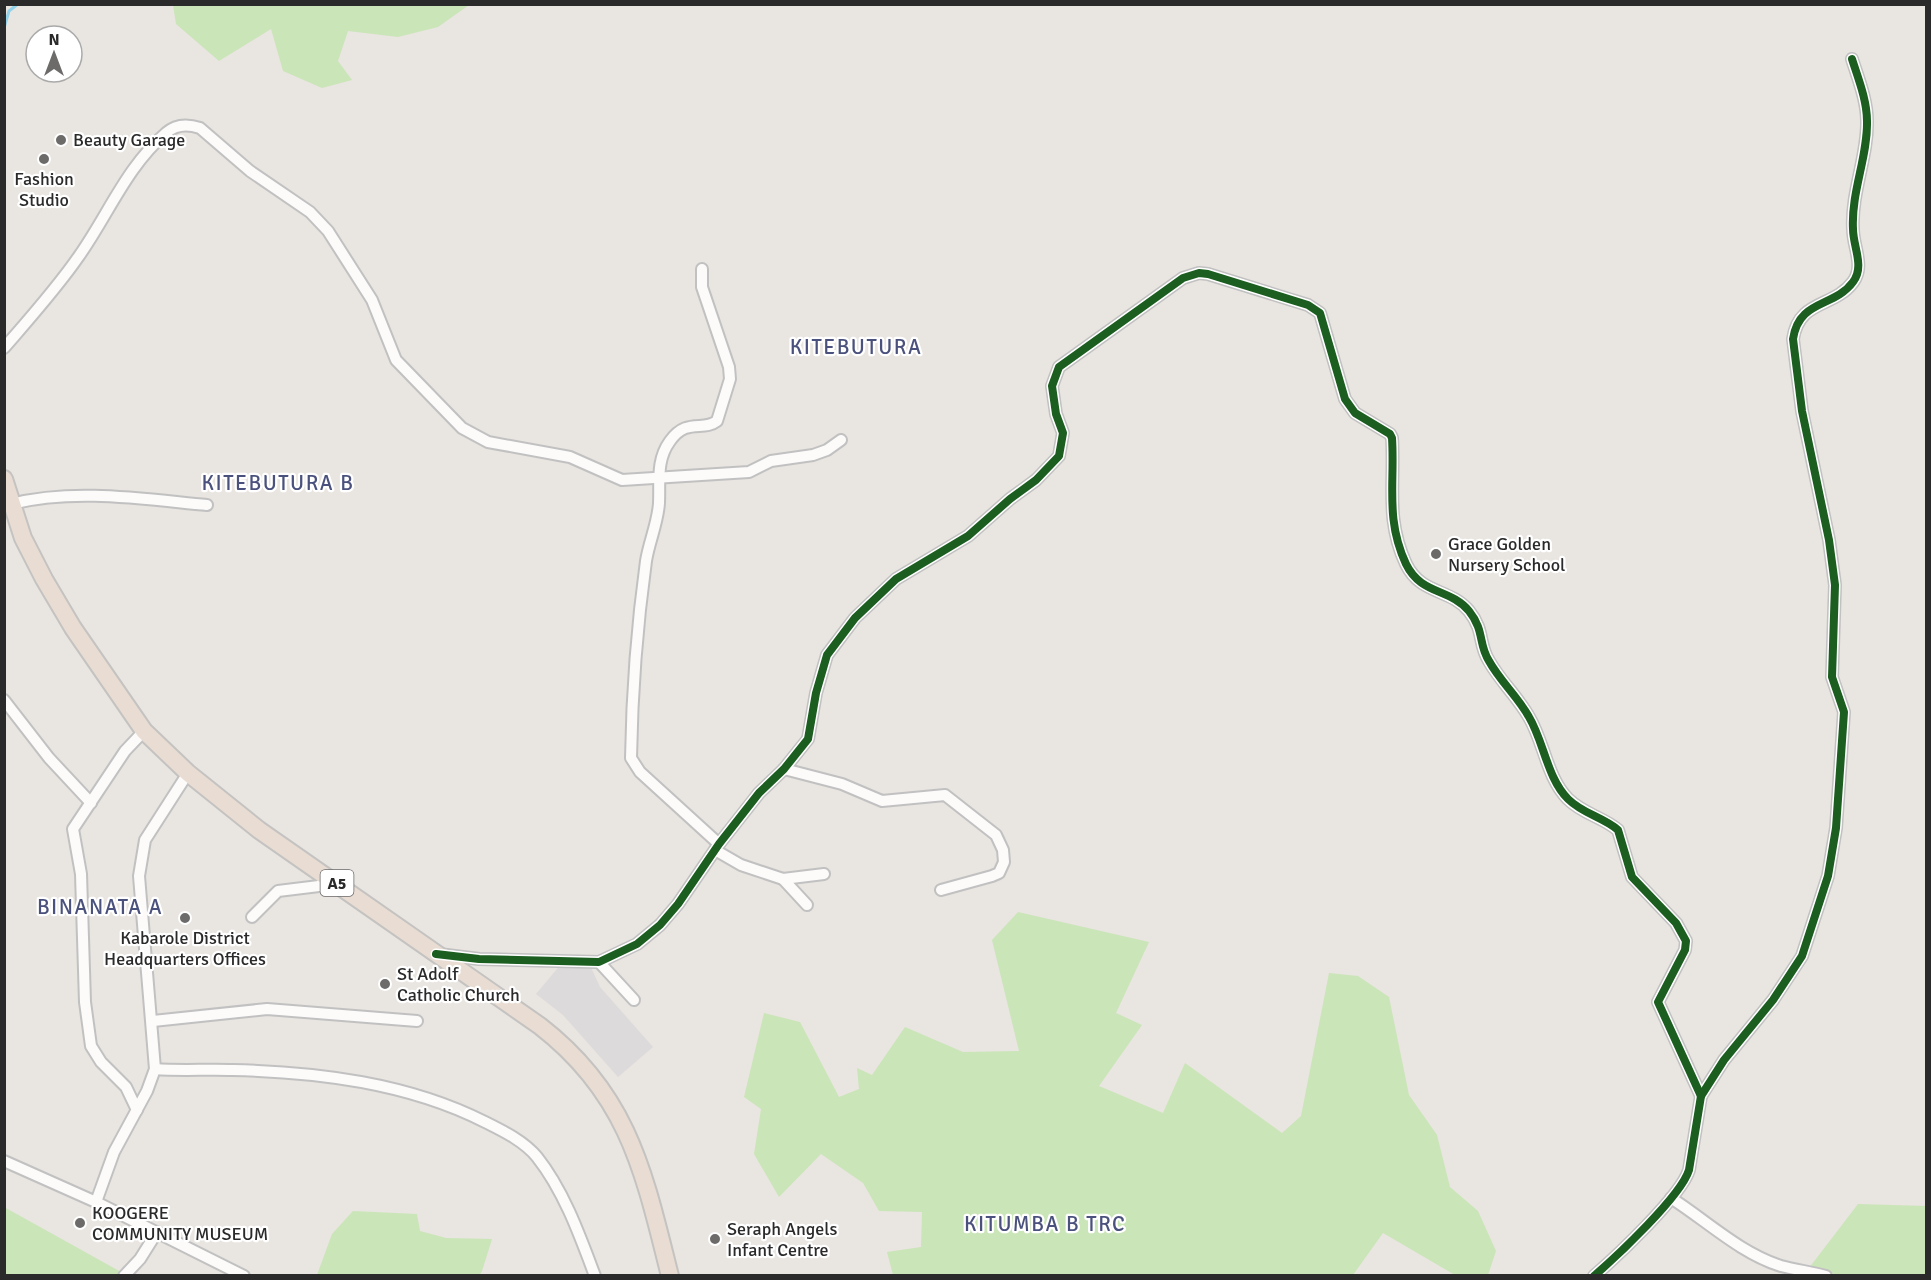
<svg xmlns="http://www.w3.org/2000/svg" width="1931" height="1280" font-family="Signika,sans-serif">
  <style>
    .industrial { fill: #dddadc }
    .green { fill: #cae5b8 }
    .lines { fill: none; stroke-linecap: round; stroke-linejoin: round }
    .stream { stroke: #92d3ec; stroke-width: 3 }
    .minor-casing { stroke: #c2c1c2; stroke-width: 14 }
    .highway-casing { stroke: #c4c3c1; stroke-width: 20 }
    .minor { stroke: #fcfbfa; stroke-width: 10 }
    .highway { stroke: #e9ddd3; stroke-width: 16 }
    .cycleway-casing { stroke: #fff; stroke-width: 11 }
    .cycleway { stroke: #1b5e20; stroke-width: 8 }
    .poi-dot { fill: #6d6b6a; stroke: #fff; stroke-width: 2 }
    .labels { text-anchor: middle; stroke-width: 4.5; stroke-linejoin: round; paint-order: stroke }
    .shield { fill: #fff; stroke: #6a6a6a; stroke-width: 1.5 }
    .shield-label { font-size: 16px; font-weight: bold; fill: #2a2a2a }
    .poi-label { font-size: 18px; fill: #2a2a2a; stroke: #fff; text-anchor: start }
    .quarter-label { font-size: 21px; letter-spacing: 1.5px; fill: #4a517c; stroke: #fff }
  </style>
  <rect width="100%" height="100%" fill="#e9e5e0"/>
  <polygon class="industrial" points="562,963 589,963 600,987 653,1047 618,1077 563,1015 536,994"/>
  <g class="green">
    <polygon points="173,5 173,4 469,5 438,27 398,37 348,31 338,61 352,80 322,88 283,71 271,29 219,61 176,24"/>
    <polygon points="1018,912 1149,942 1116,1013 1142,1025 1099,1086 1163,1113 1185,1063 1282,1133 1301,1116 1329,973 1358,976 1389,997 1409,1095 1437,1135 1450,1187 1478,1211 1496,1251 1488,1275 1455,1275 1383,1233 1353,1275 893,1275 887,1252 921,1247 922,1212 879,1211 863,1183 821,1154 779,1197 754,1154 761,1109 744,1097 764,1013 800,1022 839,1097 859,1089 857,1068 872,1075 905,1027 963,1052 1019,1051 992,940"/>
    <polygon points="1858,1204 1926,1206 1926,1275 1839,1275 1809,1268"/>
    <polygon points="4,1207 121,1272 119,1276 5,1275"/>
    <polygon points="353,1211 417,1214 420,1231 446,1238 492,1239 482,1271 479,1276 317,1275 332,1234"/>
  </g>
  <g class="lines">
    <polyline class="stream" points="4,28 9,11 18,4"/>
    <g class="minor-casing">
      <g id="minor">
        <path d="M702,269V287L729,367L730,379L717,421C703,432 687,417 670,441C656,460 660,481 659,503C658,522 649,542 646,561C637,626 632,693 631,758L640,772L719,844"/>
        <path d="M4,348C30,318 57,288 79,256C108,215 127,166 166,133C176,124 188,124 200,128L250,171L310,212L328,231L372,300L396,360L462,428L488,442L570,457L622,480L749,472L771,461L813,455L827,450L841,440"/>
        <path d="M11,504C74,488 143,499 207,505"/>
        <polyline points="4,700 49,758 91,803"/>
        <polyline points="784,769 842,784 882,801 945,795 996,835 1003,850 1004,862 999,873 992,876 941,890"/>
        <polyline points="715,850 741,865 783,879 824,874"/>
        <polyline points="783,879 807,905"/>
        <polyline points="252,917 278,891 319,886 329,878"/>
        <path d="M439,954L479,959L599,962L637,944L660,925L678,904L719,844L759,793L784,769L808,739L816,693L827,655L855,618L896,579L968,536L1010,499L1036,480L1059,456L1063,433L1056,414L1052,386L1059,367L1183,278L1199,273L1208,274L1308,305L1320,313L1345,399L1355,413L1390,434L1392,438C1395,483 1385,519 1406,564C1421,595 1450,588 1469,611C1485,631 1478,644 1489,661C1500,681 1518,697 1529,717C1544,742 1547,778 1568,799C1583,814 1603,817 1618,830L1632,877L1676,923L1686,941L1685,950L1658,1002L1701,1096L1689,1170C1681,1196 1617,1256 1594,1276"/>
        <polyline points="599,962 634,1000"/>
        <polyline points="153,1021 267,1009 417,1021"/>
        <path d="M155,1069C181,1071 207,1069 233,1070C318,1072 408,1083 485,1122C503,1131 524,1141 537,1157C564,1191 580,1236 595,1276"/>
        <path d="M1701,1096L1724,1060L1773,1000L1802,956L1828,876L1836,828L1844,712L1832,677L1835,585L1829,540L1802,411L1793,339C1799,299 1834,308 1853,282C1865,266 1853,247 1853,229C1851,192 1868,156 1867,121C1867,100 1858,78 1852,59"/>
        <polyline points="137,1110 126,1087 101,1062 91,1046 85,1002 81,874 73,829 125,751 144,731"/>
        <polyline points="4,1161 96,1202 244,1276"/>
        <path d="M1671,1198C1707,1221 1740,1253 1781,1266C1796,1270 1811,1272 1826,1276"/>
        <polyline points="96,1202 114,1152 147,1091 155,1069 139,876 145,840 188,773"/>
        <polyline points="124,1276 140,1259 157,1232"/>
      </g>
    </g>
    <g class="highway-casing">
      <path id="highway" d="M4,479L23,538L44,579L73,628L144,731L188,773L259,830L540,1026C629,1095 644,1173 670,1276"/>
    </g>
    <use href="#minor" class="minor"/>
    <use href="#highway" class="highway"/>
    <g class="cycleway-casing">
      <g id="cycleway">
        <path d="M436,954L479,959L599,962L637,944L660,925L678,904L719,844L759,793L784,769L808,739L816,693L827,655L855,618L896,579L968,536L1010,499L1036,480L1059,456L1063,433L1056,414L1052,386L1059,367L1183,278L1199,273L1208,274L1308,305L1320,313L1345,399L1355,413L1390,434L1392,438C1395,483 1385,519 1406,564C1421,595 1450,588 1469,611C1485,631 1478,644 1489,661C1500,681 1518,697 1529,717C1544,742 1547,778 1568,799C1583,814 1603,817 1618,830L1632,877L1676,923L1686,941L1685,950L1658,1002L1701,1096L1689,1170C1681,1196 1617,1256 1594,1276"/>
        <path d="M1701,1096L1724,1060L1773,1000L1802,956L1828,876L1836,828L1844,712L1832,677L1835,585L1829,540L1802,411L1793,339C1799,299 1834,308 1853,282C1865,266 1853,247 1853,229C1851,192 1868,156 1867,121C1867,100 1858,78 1852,59"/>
      </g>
    </g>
    <use href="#cycleway" class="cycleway"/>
  </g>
  <g class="poi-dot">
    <circle cx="61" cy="140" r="6"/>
    <circle cx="44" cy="159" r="6"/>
    <circle cx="1436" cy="554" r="6"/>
    <circle cx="185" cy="918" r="6"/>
    <circle cx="385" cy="984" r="6"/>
    <circle cx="80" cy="1223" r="6"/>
    <circle cx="715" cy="1239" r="6"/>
  </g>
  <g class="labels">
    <rect class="shield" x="320.5" y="870" width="33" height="26" rx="4.5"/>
    <g class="shield-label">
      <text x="337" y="889">A5</text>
    </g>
    <g class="poi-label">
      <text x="73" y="146">Beauty Garage</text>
      <text x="44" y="185" text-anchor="middle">Fashion<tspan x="44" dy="21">Studio</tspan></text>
      <text x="1448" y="550">Grace Golden<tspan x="1448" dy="21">Nursery School</tspan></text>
      <text x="185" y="944" text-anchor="middle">Kabarole District<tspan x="185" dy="21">Headquarters Offices</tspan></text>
      <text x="397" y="980">St Adolf<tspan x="397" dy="21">Catholic Church</tspan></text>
      <text x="92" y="1219">KOOGERE<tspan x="92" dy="21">COMMUNITY MUSEUM</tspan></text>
      <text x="727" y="1235">Seraph Angels<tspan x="727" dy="21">Infant Centre</tspan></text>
    </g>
    <g class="quarter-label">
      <text x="856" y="354">KITEBUTURA</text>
      <text x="278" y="490">KITEBUTURA B</text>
      <text x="100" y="914">BINANATA A</text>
      <text x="1045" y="1231">KITUMBA B TRC</text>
    </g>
  </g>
  <rect width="1931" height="1280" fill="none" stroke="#2a2a2a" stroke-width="12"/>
  <g transform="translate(54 54)"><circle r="28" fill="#ffffff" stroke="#aaaaaa" stroke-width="1.5"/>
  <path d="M0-4.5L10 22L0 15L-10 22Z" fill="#6d6b6a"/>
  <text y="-9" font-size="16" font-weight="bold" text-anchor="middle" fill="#2a2a2a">N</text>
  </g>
</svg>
